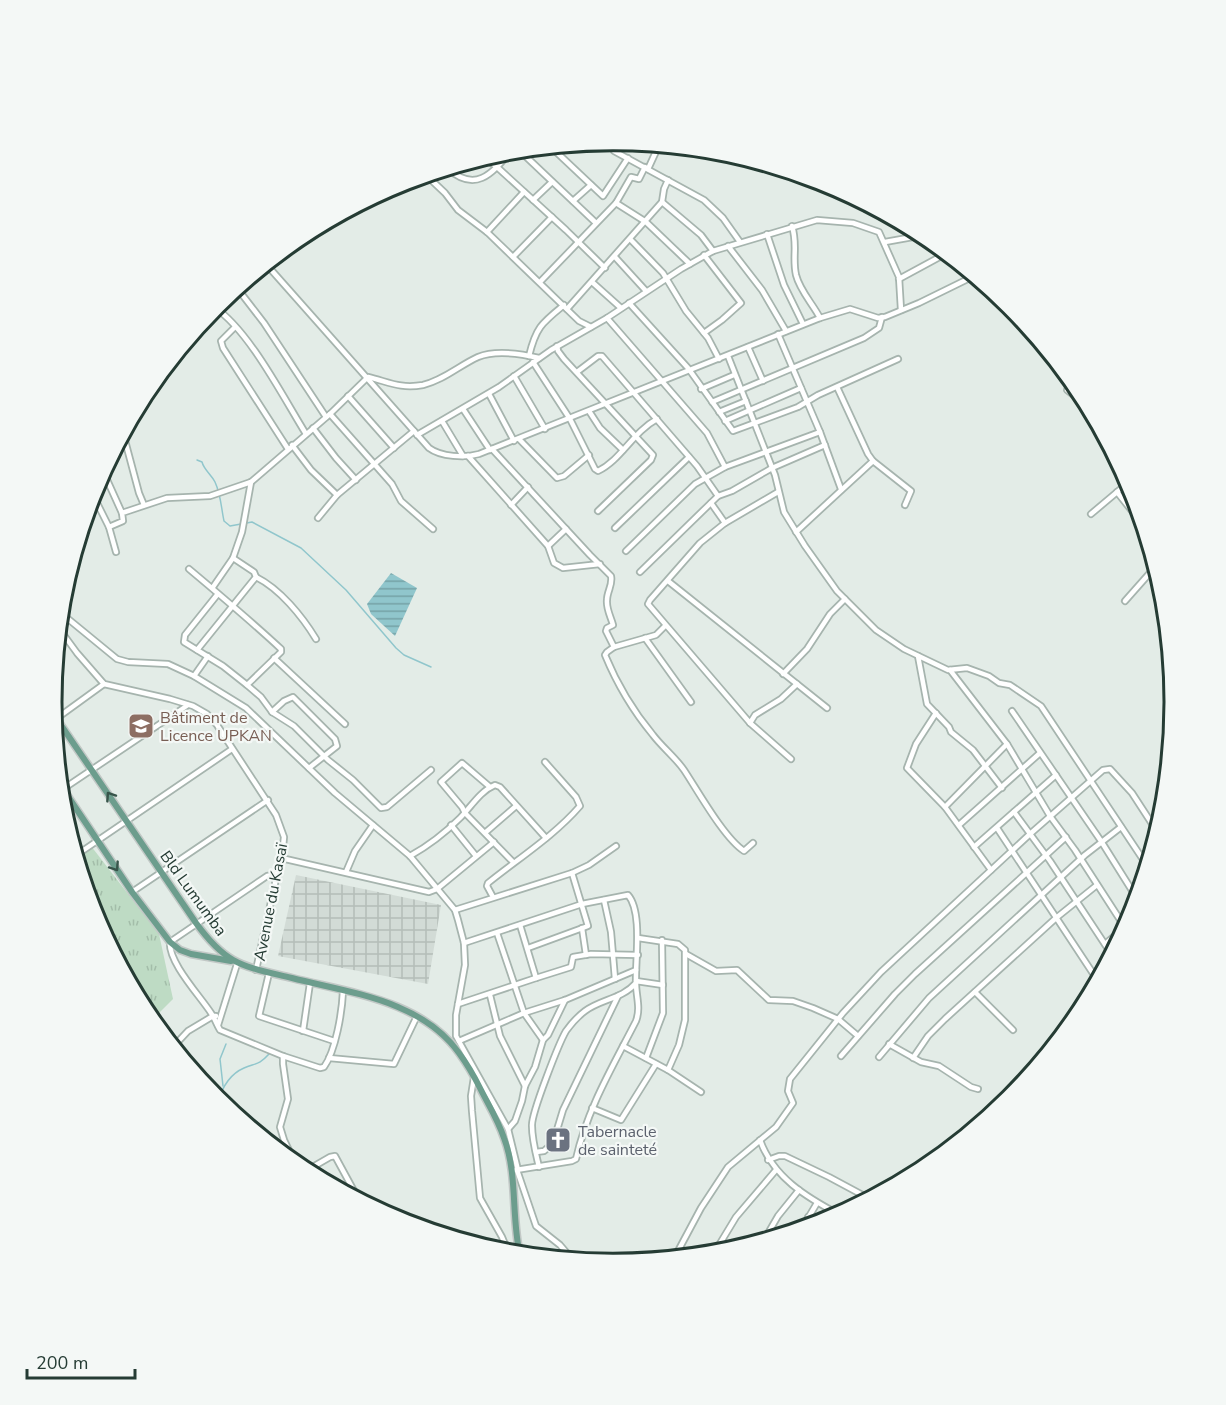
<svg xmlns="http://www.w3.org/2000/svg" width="1226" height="1405" font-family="'Nunito Sans',sans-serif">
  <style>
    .industrial { fill: url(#industrial-grid) }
    .grass { fill: url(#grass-tufts) }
    .water { fill: url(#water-rules) }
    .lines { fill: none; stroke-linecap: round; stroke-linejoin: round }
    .stream { stroke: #90c6cc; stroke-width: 1.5 }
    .minor-casing { stroke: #a6b4ae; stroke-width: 8 }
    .major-casing { stroke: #c2c8c6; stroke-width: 9 }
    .minor { stroke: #fff; stroke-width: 4.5 }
    .major { stroke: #6c9d8d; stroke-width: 6 }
    .oneway { stroke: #37544a }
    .labels { text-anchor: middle; stroke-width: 4.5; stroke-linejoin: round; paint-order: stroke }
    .education-label { font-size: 16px; fill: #785e54; stroke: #f4f8f6; text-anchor: start }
    .street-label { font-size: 16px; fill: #253c34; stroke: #f4f8f6 }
    .worship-label { font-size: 16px; fill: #5b616d; stroke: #f4f8f6; text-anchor: start }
    .rim { fill: none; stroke: #253c34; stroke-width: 3 }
  </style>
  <defs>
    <pattern id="industrial-grid" width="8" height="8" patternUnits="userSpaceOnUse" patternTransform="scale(1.5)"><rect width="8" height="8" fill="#d2dbd6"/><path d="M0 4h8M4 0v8" fill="none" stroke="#b4bdb8"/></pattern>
    <pattern id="grass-tufts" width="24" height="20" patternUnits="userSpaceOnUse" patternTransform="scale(1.5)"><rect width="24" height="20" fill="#bedbc4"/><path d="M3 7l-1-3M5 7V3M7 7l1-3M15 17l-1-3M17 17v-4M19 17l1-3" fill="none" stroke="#a3bda9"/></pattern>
    <pattern id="water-rules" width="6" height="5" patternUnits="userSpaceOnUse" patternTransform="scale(1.5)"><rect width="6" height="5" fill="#90c6cc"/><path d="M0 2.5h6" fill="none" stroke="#75a2a6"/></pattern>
  </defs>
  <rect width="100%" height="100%" fill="#e3ece7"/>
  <polygon class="industrial" points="296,875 441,905 428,984 278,956"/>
  <polygon class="grass" points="91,846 159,934 173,999 151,1021 94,917 76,858"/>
  <polygon class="water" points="391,573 417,588 395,636 371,614 367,604"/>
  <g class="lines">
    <g class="stream">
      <path d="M197,460L202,462C204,470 211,474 215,482C221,495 221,507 224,521L230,526L252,522L301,548L346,590L396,648L404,655L431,667"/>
      <polyline points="223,1086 220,1059 226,1044"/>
      <path d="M218,1102C222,1088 230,1074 244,1068C256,1063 259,1065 269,1054"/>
    </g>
    <g class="minor-casing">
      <g id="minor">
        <polyline points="617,141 614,151 704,200 723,218 740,242"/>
        <polyline points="551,147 603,196 628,158"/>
        <polyline points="519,150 596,223"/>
        <polyline points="483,157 497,167 566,230 605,268"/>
        <polyline points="490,162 496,153"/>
        <path d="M447,168C475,193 491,175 511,151"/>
        <polyline points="648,169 659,145"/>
        <polyline points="426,175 445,193 458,210 487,232 579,321 591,327"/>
        <polyline points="533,200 552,182"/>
        <polyline points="573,201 591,185"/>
        <polyline points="662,202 701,235 713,251"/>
        <polyline points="616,203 646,222 690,264"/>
        <path d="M792,226C798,245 792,257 796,275C800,291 813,304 820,318"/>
        <polyline points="487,232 524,192"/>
        <polyline points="767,234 784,285 803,324"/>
        <polyline points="631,240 663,273 686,311 708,338 719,359"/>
        <polyline points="885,242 924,235"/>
        <polyline points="728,246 762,290 786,331"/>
        <polyline points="513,257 552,217"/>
        <polyline points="615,257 646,291"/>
        <path d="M266,264L429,448C441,457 465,458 479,454L820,318L850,309L878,318L885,317L919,303L974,276"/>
        <polyline points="899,279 947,253"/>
        <polyline points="540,282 616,203 631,177 639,179 645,167"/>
        <polyline points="592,282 621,308"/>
        <polyline points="237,288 264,323 326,417"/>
        <polyline points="629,303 688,368 733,431 798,407 818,395 898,359"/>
        <path d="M214,307C249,330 283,397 306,434"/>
        <polyline points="567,309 662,202 664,189 668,180"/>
        <polyline points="607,318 707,433 725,467"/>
        <polyline points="235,327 221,341 223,348 288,449"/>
        <polyline points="704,333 722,320 741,303 704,255"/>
        <polyline points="778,334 820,432 841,489"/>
        <polyline points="557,346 558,351 564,359 653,455 651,460 598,511"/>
        <polyline points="748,347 763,381"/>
        <path d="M529,356C536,327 542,323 564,305"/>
        <polyline points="728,356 775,475 784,512 805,546 837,591 876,630 904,649 948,670 967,668 989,676 999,683 1010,685 1041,706 1148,867"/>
        <path d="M533,362L570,419L595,469L598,471C621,460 633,432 657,419"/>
        <polyline points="577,372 598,356 602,356 697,466 718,496"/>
        <polyline points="514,376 545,429"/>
        <polyline points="1071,379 1067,390 1072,394 1085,399"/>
        <polyline points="837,387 868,454 873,461"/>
        <polyline points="701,389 734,375"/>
        <polyline points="489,394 514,441"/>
        <polyline points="348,396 394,448"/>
        <polyline points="712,402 864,338 879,328 882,317"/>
        <polyline points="463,409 490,450"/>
        <polyline points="589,411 600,428 623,450"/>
        <polyline points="719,412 746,401"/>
        <polyline points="330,414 392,484 401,501 433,529"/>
        <polyline points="442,421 463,456"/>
        <polyline points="725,421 801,388"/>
        <polyline points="313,428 336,458 356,480"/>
        <polyline points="123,433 139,493 144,505"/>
        <polyline points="417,435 499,387 551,350 607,318 681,269 713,251 817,220 853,223 879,232 899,277 901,310"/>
        <polyline points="519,439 557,478 564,476 589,455"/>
        <polyline points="292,445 311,470 337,495"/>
        <path d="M492,449L590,555L611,576C613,585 607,591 607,600C606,609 611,617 613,625L607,628L606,631L614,647L607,652L605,655C617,684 633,711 653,735C662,747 675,757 684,770C698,791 724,838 744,851L753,843"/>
        <polyline points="468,456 548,546 554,563 563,568 600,564"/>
        <polyline points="103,471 122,513"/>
        <polyline points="778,492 725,523 700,543 650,600 648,604 750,723 791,759"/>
        <polyline points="1117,492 1144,526"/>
        <polyline points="92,493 109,527 116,552"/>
        <polyline points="711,503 725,523"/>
        <polyline points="511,505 528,487"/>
        <polyline points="1091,514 1129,482"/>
        <polyline points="318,518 337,495 414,431"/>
        <path d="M109,527L123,521L122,513L167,498L210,496L251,482L330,414L368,377C389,382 400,389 423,385C444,380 460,365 478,357C495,350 522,354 539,358"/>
        <polyline points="615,528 689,457"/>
        <polyline points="796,532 873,461 911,491 905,505"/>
        <polyline points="548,546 566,529"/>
        <polyline points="626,551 695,484 725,467 820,432"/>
        <path d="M189,569C220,595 251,621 281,649V652L247,685"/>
        <polyline points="640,572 718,496 732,491 772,468 825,445"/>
        <path d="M256,577C280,589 302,616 316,639"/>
        <polyline points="668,581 827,708"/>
        <polyline points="213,587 233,558 242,532 251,482"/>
        <polyline points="217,595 185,635 184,642 223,666 247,685 261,697 272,712 294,726 328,760 353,780 381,808 387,807 431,770"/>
        <polyline points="1125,601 1156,566"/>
        <polyline points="67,618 117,659 128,662 168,664 194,676 246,708 335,793 410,856 455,910 458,920 464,943 465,965 456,1015 456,1036 508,1129 518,1170"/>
        <polyline points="58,627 77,653 104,684 170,699 193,706 207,714 217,725 276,815 284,837 283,847 256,970"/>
        <polyline points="645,638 691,702"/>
        <polyline points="614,647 656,635 665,626"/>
        <polyline points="197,650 256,577 254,572 233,558"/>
        <polyline points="918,656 927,704 949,727 951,732 973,750 1002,788"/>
        <polyline points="274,658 345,724"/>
        <polyline points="950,670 1007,744 1050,816 1075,850 1126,929"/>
        <polyline points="783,674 807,649 830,614 845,599"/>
        <polyline points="194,676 208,656"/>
        <polyline points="1012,711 1101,841 1138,900"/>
        <polyline points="272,712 284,701 293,697 335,739 337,746 309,768"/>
        <polyline points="936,713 916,744 907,768 945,807 991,870"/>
        <polyline points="53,721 104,684"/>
        <polyline points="750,723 755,715 781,699 797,684"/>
        <polyline points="490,787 462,763 441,782 462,807 465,813 513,862"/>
        <polyline points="60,791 188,705"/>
        <polyline points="945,807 1007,744"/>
        <polyline points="1014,812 1050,861 1112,955"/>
        <polyline points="451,825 476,856"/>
        <polyline points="959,825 1040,753"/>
        <polyline points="997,828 1098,981"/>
        <polyline points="486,832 516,806"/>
        <polyline points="974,847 1056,775"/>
        <polyline points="75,856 232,749"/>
        <path d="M410,856C428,846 446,832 460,818C471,807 480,791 495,785L500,787L546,838"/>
        <polyline points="281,858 429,892 437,889 494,842"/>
        <polyline points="346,872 355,851 373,825"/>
        <path d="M278,874L267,876L170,942C168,962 200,996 211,1013C215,1019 217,1025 220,1030L283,1056L320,1068L324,1067C336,1050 342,1012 343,991"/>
        <polyline points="132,892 268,800"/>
        <path d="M493,897L487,886L488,883C519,858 554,836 580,806L576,797L545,762"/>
        <polyline points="604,900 611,932 615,979"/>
        <polyline points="455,910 572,873 589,865 616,846"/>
        <polyline points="582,928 586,955"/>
        <polyline points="497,933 524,1013 543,1040"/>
        <polyline points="638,938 678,944 685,950 685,1020 679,1045 668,1070"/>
        <path d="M464,943L582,904L628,895C643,912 635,962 636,983C636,996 641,1008 636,1021C613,1066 587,1109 576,1159L572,1161L516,1170"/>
        <polyline points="1105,944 1129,924"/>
        <polyline points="528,948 588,926 572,873"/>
        <polyline points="686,954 716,971 737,970 769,1000 793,1001 813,1008 838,1019 858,1036"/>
        <polyline points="269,973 259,1016 334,1041"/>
        <polyline points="536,978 571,967 573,957 591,954 638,955"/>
        <polyline points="636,981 663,985"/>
        <polyline points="975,992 1013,1030"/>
        <polyline points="490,995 500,1036 525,1086"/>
        <polyline points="458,1004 536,978 520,925"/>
        <polyline points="218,1025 237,964"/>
        <polyline points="303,1031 310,983"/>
        <polyline points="459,1041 524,1013 565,1000 636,970"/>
        <polyline points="889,1044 921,1062 939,1066 971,1087 978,1089"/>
        <polyline points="623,1046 668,1070 701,1092"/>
        <polyline points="173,1047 188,1031 213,1016 216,1016"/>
        <polyline points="283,1056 283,1064 288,1099 280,1127 284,1140 297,1167"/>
        <polyline points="841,1056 895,994 915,974 1066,837"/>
        <polyline points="879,1057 929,998 1085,855 1121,827"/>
        <polyline points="329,1058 394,1064 417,1016"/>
        <polyline points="646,1058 663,1013 662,940"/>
        <polyline points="913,1058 928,1036 945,1019 1056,918 1097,885"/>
        <polyline points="474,1077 471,1096 472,1111 480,1198 502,1237 509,1254"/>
        <polyline points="592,1108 621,1120 656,1064"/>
        <polyline points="508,1129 515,1121 522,1101 525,1086 535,1067 543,1040 548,1035 565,1000"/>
        <path d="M760,1140C773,1177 806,1197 840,1215"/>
        <polyline points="276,1150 285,1144"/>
        <polyline points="536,1152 544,1151 553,1143 563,1110 618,996"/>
        <polyline points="768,1160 779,1156 785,1156 829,1177 870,1199"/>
        <path d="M539,1167C536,1154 532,1140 532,1126C531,1114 559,1043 566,1031C571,1024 577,1017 585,1011C601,999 622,999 636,983"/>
        <polyline points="517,1170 536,1226 560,1245 566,1252 560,1259"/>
        <polyline points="304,1172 330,1157 335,1156 360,1202"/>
        <polyline points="808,1217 820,1224"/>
        <polyline points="801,1230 817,1203"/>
        <polyline points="763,1242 778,1216 799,1190"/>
        <polyline points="713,1255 736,1217 776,1170"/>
        <polyline points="672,1259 678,1251 701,1208 728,1167 776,1127 793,1103 788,1091 790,1079 843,1013 881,972 1030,834 1103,770 1110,769 1132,793 1158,833"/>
      </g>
    </g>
    <g class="major-casing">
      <g id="major">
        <path d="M52,712L196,923C227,966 243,966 292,978C350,993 421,1000 459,1053C467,1064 474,1076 480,1088C488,1104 498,1120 504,1138C518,1175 511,1217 520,1255"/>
        <polyline points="59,783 132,892 170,942 180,950 191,954 231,961"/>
      </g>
    </g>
    <use href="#minor" class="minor"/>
    <use href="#major" class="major"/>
  </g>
  <defs><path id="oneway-chevron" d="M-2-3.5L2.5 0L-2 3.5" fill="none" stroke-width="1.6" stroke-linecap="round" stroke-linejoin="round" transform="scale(1.5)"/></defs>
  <g class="oneway">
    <use href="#oneway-chevron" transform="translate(110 796) rotate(-124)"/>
    <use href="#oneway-chevron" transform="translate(115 867) rotate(56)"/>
  </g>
  <defs>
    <g id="university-square" transform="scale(1.35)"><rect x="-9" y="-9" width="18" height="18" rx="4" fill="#8d6e63" stroke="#f4f8f6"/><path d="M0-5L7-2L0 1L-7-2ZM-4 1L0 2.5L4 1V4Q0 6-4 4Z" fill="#fff"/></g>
    <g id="church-square" transform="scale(1.35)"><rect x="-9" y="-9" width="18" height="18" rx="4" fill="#6b7280" stroke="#f4f8f6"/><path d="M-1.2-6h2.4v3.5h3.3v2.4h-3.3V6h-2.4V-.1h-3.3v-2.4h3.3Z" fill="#fff"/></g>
  </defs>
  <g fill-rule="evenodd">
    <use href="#university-square" x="141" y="726"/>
    <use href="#church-square" x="558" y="1140"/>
  </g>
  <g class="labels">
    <g class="education-label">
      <text x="160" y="723">Bâtiment de<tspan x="160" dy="18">Licence UPKAN</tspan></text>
    </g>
    <g class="street-label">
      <text transform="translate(194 893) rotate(54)" y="6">Bld Lumumba</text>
      <text transform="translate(270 902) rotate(-79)" y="6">Avenue du Kasaï</text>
    </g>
    <g class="worship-label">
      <text x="578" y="1137">Tabernacle<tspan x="578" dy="18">de sainteté</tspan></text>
    </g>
  </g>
  <path d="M0 0H1226V1405H0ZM62 702a551 551 0 1 1 1102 0a551 551 0 1 1-1102 0Z" fill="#f4f8f6" fill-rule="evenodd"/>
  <path class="rim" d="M62 702a551 551 0 1 1 1102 0a551 551 0 1 1-1102 0Z"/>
  <path d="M27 1369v9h108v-9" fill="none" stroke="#253c34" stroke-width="3"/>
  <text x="36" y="1369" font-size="18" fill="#253c34" stroke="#f4f8f6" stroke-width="4.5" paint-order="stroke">200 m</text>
</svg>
